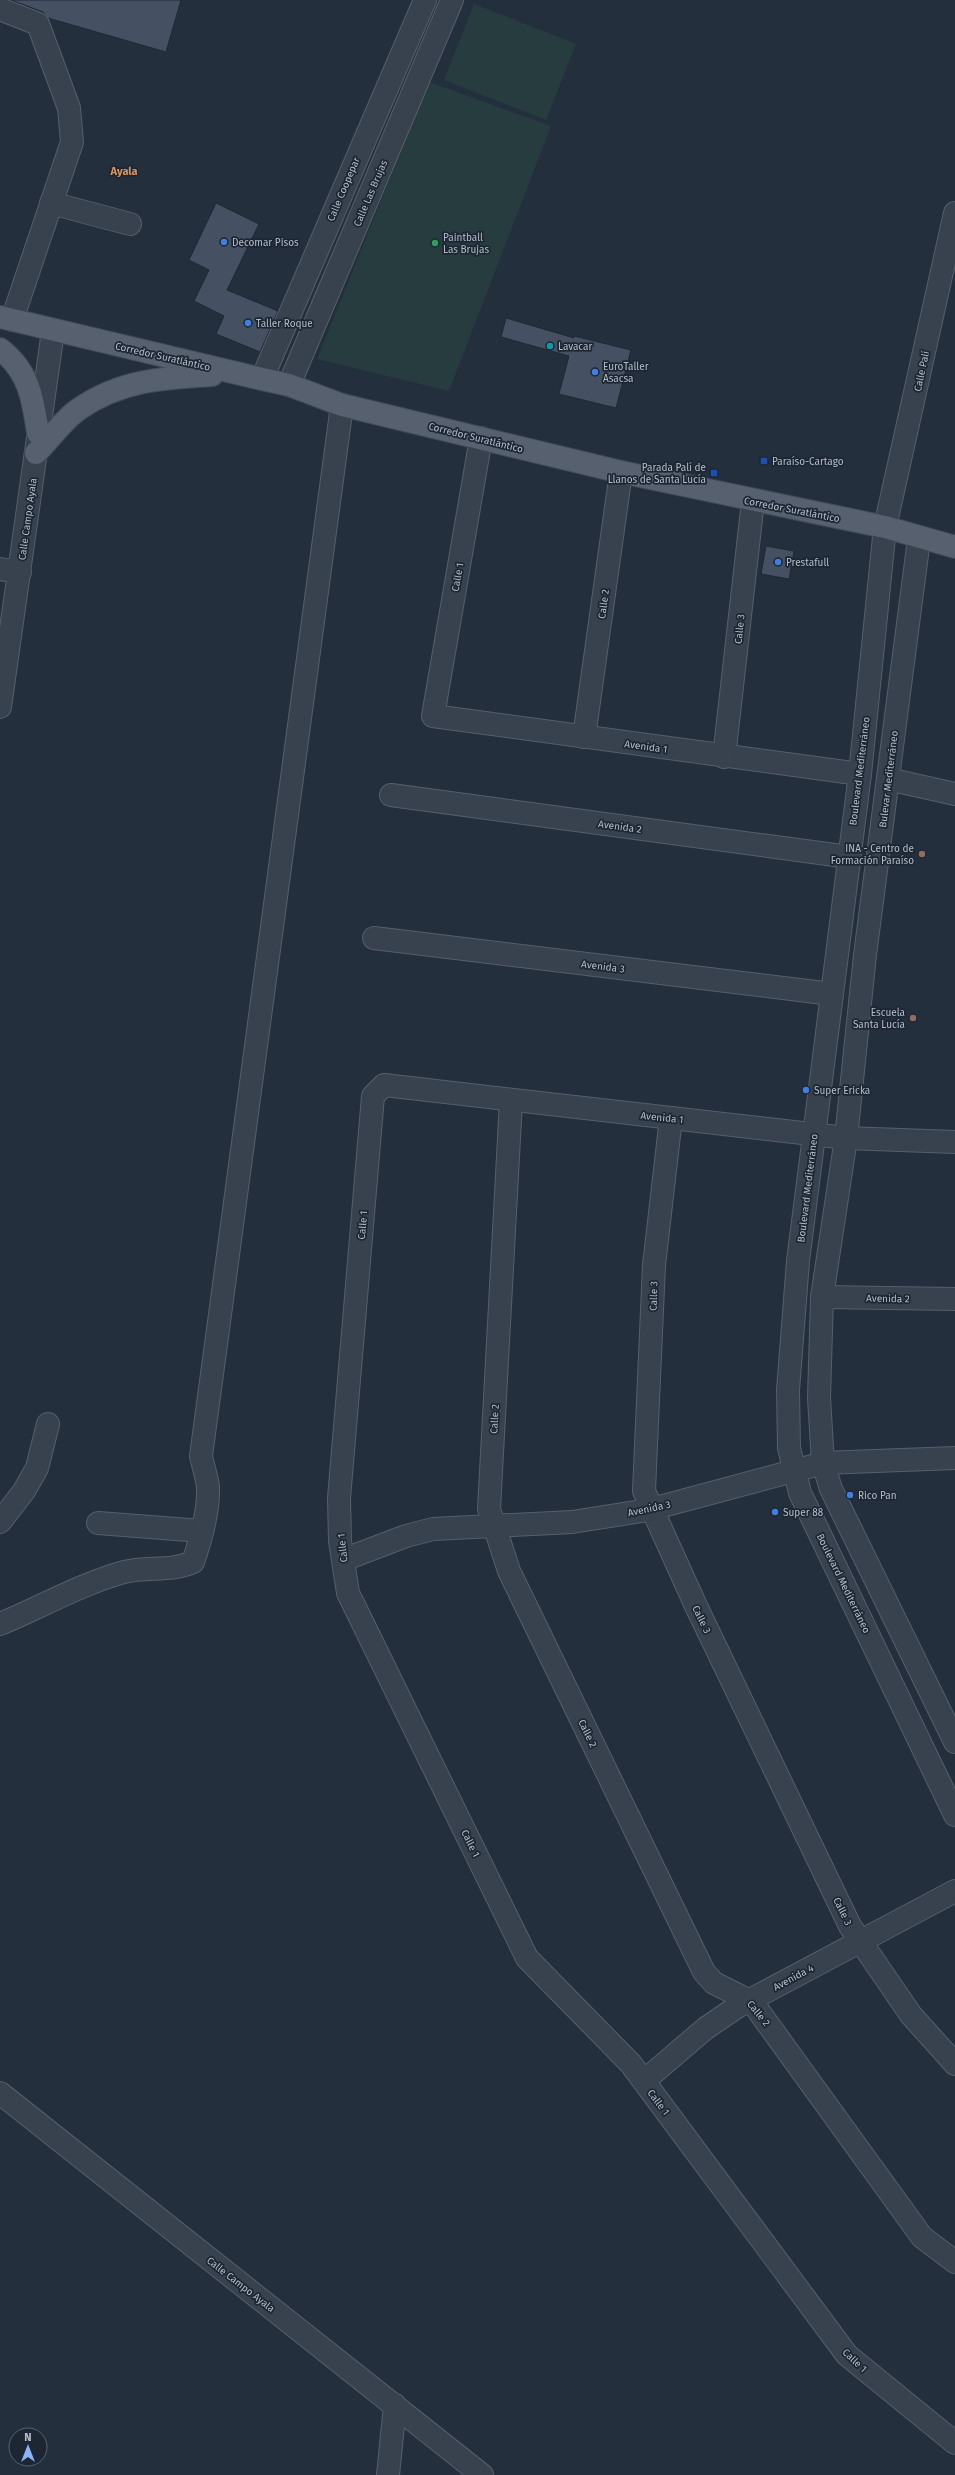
<svg xmlns="http://www.w3.org/2000/svg" width="955" height="2475" font-family="'Fira Sans',sans-serif">
  <style>
    .green { fill: #263c3f }
    .building { fill: #455162; stroke: #1f2835 }
    .lines { fill: none; stroke-linecap: round; stroke-linejoin: round }
    .minor-casing { stroke: #565f6c; stroke-width: 24 }
    .major-casing { stroke: #414a57; stroke-width: 24 }
    .minor { stroke: #38414e; stroke-width: 22 }
    .major { stroke: #56606e; stroke-width: 22 }
    .shop-dot { fill: #3f7fe0; stroke: #1d2633; stroke-width: 1.5 }
    .leisure-dot { fill: #2e9e5b; stroke: #1d2633; stroke-width: 1.5 }
    .culture-dot { fill: #0f9aa8; stroke: #1d2633; stroke-width: 1.5 }
    .transit-dot { fill: #1a4fb4; stroke: #1d2633; stroke-width: 1.5 }
    .education-dot { fill: #8d6e63; stroke: #1d2633; stroke-width: 1.5 }
    .labels { text-anchor: middle; stroke-width: 3.5; stroke-linejoin: round; paint-order: stroke }
    .street-label { font-size: 10px; fill: #b4bcc9; stroke: #1d2633 }
    .poi-label { font-size: 10px; fill: #b4bcc9; stroke: #1d2633; text-anchor: start }
    .neighbourhood-label { font-size: 11px; font-weight: bold; fill: #d59563; stroke: #1d2633 }
  </style>
  <rect width="100%" height="100%" fill="#242f3e"/>
  <g class="green">
    <polygon points="474,4 576,44 546,120 444,80"/>
    <polygon points="429,82 551,126 449,391 317,359"/>
  </g>
  <g class="building">
    <polygon points="11,0 181,0 166,52 48,18 43,12"/>
    <polygon points="216,203 259,224 227,290 278,311 260,352 216,334 224,316 194,301 209,270 189,260"/>
    <polygon points="506,318 574,338 574,336 631,350 616,408 559,394 569,356 501,337"/>
    <polygon points="766,546 794,551 789,579 761,574"/>
  </g>
  <g class="lines">
    <g class="minor-casing">
      <g id="minor">
        <polyline points="0,9 38,24 69,108 72,142 12,320"/>
        <polyline points="51,203 130,224"/>
        <polyline points="955,213 885,527 860,774 798,1261 788,1390 789,1448 800,1493 955,1815"/>
        <polyline points="262,379 425,0"/>
        <polyline points="289,385 452,0"/>
        <polyline points="481,438 433,716 860,774"/>
        <polyline points="919,539 865,955 846,1138 822,1297 819,1398 823,1463 831,1489 955,1742"/>
        <polyline points="0,569 20,572"/>
        <polyline points="0,707 53,331"/>
        <polyline points="584,737 621,472"/>
        <polyline points="724,757 753,501"/>
        <polyline points="888,779 955,794"/>
        <polyline points="391,795 849,857"/>
        <polyline points="374,938 832,994"/>
        <polyline points="511,1101 489,1509 509,1571 704,1972 714,1983 752,2002 922,2237 955,2262"/>
        <polyline points="671,1118 654,1265 644,1491 696,1606 850,1926 911,2015 955,2064"/>
        <polyline points="955,1142 846,1138 384,1085 373,1096 339,1498 340,1541 348,1593 527,1958 631,2064 847,2355 955,2443"/>
        <polyline points="822,1297 955,1299"/>
        <polyline points="0,1522 24,1491 37,1468 48,1424"/>
        <polyline points="98,1523 202,1531"/>
        <polyline points="343,1560 406,1536 433,1529 572,1522 648,1510 823,1463 955,1458"/>
        <path d="M0,1624C41,1607 81,1584 124,1572C147,1566 171,1572 193,1562C201,1539 209,1512 208,1487C207,1477 203,1466 201,1456L342,405"/>
        <polyline points="644,2081 706,2028 737,2007 955,1891"/>
        <polyline points="0,2093 482,2475"/>
        <polyline points="388,2475 395,2405"/>
      </g>
    </g>
    <g class="major-casing">
      <g id="major">
        <polyline points="0,317 262,379 289,385 342,405 621,472 885,527 955,547"/>
        <path d="M0,349C29,371 33,399 38,433"/>
        <path d="M36,453C50,439 63,420 79,409C121,380 163,378 212,375"/>
      </g>
    </g>
    <use href="#minor" class="minor"/>
    <use href="#major" class="major"/>
  </g>
  <g class="shop-dot">
    <circle cx="224" cy="242" r="4"/>
    <circle cx="248" cy="323" r="4"/>
    <circle cx="595" cy="372" r="4"/>
    <circle cx="778" cy="562" r="4"/>
    <circle cx="806" cy="1090" r="4"/>
    <circle cx="850" cy="1495" r="4"/>
    <circle cx="775" cy="1512" r="4"/>
  </g>
  <circle class="leisure-dot" cx="435" cy="243" r="4"/>
  <circle class="culture-dot" cx="550" cy="346" r="4"/>
  <g class="transit-dot">
    <rect x="760" y="457" width="8" height="8" rx="2"/>
    <rect x="710" y="469" width="8" height="8" rx="2"/>
  </g>
  <g class="education-dot">
    <circle cx="922" cy="854" r="4"/>
    <circle cx="913" cy="1018" r="4"/>
  </g>
  <g class="labels">
    <g class="street-label">
      <text transform="translate(343 189) rotate(-67)" y="4">Calle Coopepar</text>
      <text transform="translate(370 193) rotate(-67)" y="4">Calle Las Brujas</text>
      <text transform="translate(163 356) rotate(13)" y="4">Corredor Suratlántico</text>
      <text transform="translate(921 371) rotate(-78)" y="4">Calle Palí</text>
      <text transform="translate(476 437) rotate(14)" y="4">Corredor Suratlántico</text>
      <text transform="translate(792 509) rotate(11)" y="4">Corredor Suratlántico</text>
      <text transform="translate(27 519) rotate(-82)" y="4">Calle Campo Ayala</text>
      <text transform="translate(457 577) rotate(-80)" y="4">Calle 1</text>
      <text transform="translate(603 604) rotate(-82)" y="4">Calle 2</text>
      <text transform="translate(739 629) rotate(-84)" y="4">Calle 3</text>
      <text transform="translate(646 746) rotate(8)" y="4">Avenida 1</text>
      <text transform="translate(859 771) rotate(-83)" y="4">Boulevard Mediterráneo</text>
      <text transform="translate(888 779) rotate(-83)" y="4">Bulevar Mediterráneo</text>
      <text transform="translate(620 826) rotate(8)" y="4">Avenida 2</text>
      <text transform="translate(603 966) rotate(7)" y="4">Avenida 3</text>
      <text transform="translate(662 1117) rotate(6)" y="4">Avenida 1</text>
      <text transform="translate(807 1188) rotate(-83)" y="4">Boulevard Mediterráneo</text>
      <text transform="translate(362 1225) rotate(-85)" y="4">Calle 1</text>
      <text transform="translate(653 1296) rotate(-88)" y="4">Calle 3</text>
      <text transform="translate(888 1298) rotate(1)" y="4">Avenida 2</text>
      <text transform="translate(494 1419) rotate(-87)" y="4">Calle 2</text>
      <text transform="translate(649 1508) rotate(-12)" y="4">Avenida 3</text>
      <text transform="translate(342 1548) rotate(-96)" y="4">Calle 1</text>
      <text transform="translate(844 1583) rotate(64)" y="4">Boulevard Mediterráneo</text>
      <text transform="translate(702 1619) rotate(64)" y="4">Calle 3</text>
      <text transform="translate(588 1733) rotate(64)" y="4">Calle 2</text>
      <text transform="translate(471 1843) rotate(64)" y="4">Calle 1</text>
      <text transform="translate(843 1911) rotate(64)" y="4">Calle 3</text>
      <text transform="translate(793 1977) rotate(-28)" y="4">Avenida 4</text>
      <text transform="translate(759 2013) rotate(51)" y="4">Calle 2</text>
      <text transform="translate(659 2102) rotate(53)" y="4">Calle 1</text>
      <text transform="translate(241 2284) rotate(38)" y="4">Calle Campo Ayala</text>
      <text transform="translate(855 2360) rotate(43)" y="4">Calle 1</text>
    </g>
    <g class="poi-label">
      <text x="443" y="241">Paintball<tspan x="443" dy="12">Las Brujas</tspan></text>
      <text x="232" y="246">Decomar Pisos</text>
      <text x="256" y="327">Taller Roque</text>
      <text x="558" y="350">Lavacar</text>
      <text x="603" y="370">EuroTaller<tspan x="603" dy="12">Asacsa</tspan></text>
      <text x="772" y="465">Paraíso-Cartago</text>
      <text x="706" y="471" text-anchor="end">Parada Palí de<tspan x="706" dy="12">Llanos de Santa Lucía</tspan></text>
      <text x="786" y="566">Prestafull</text>
      <text x="914" y="852" text-anchor="end">INA - Centro de<tspan x="914" dy="12">Formación Paraíso</tspan></text>
      <text x="905" y="1016" text-anchor="end">Escuela<tspan x="905" dy="12">Santa Lucía</tspan></text>
      <text x="814" y="1094">Super Ericka</text>
      <text x="858" y="1499">Rico Pan</text>
      <text x="783" y="1516">Super 88</text>
    </g>
    <g class="neighbourhood-label">
      <text x="124" y="175">Ayala</text>
    </g>
  </g>
  <g transform="translate(28 2447)"><circle r="19" fill="#1d2633" stroke="#59626f"/>
  <path d="M0-3L7 15L0 10L-7 15Z" fill="#8ab4f8"/>
  <text y="-6" font-size="11" font-weight="bold" text-anchor="middle" fill="#b4bcc9">N</text>
  </g>
</svg>
